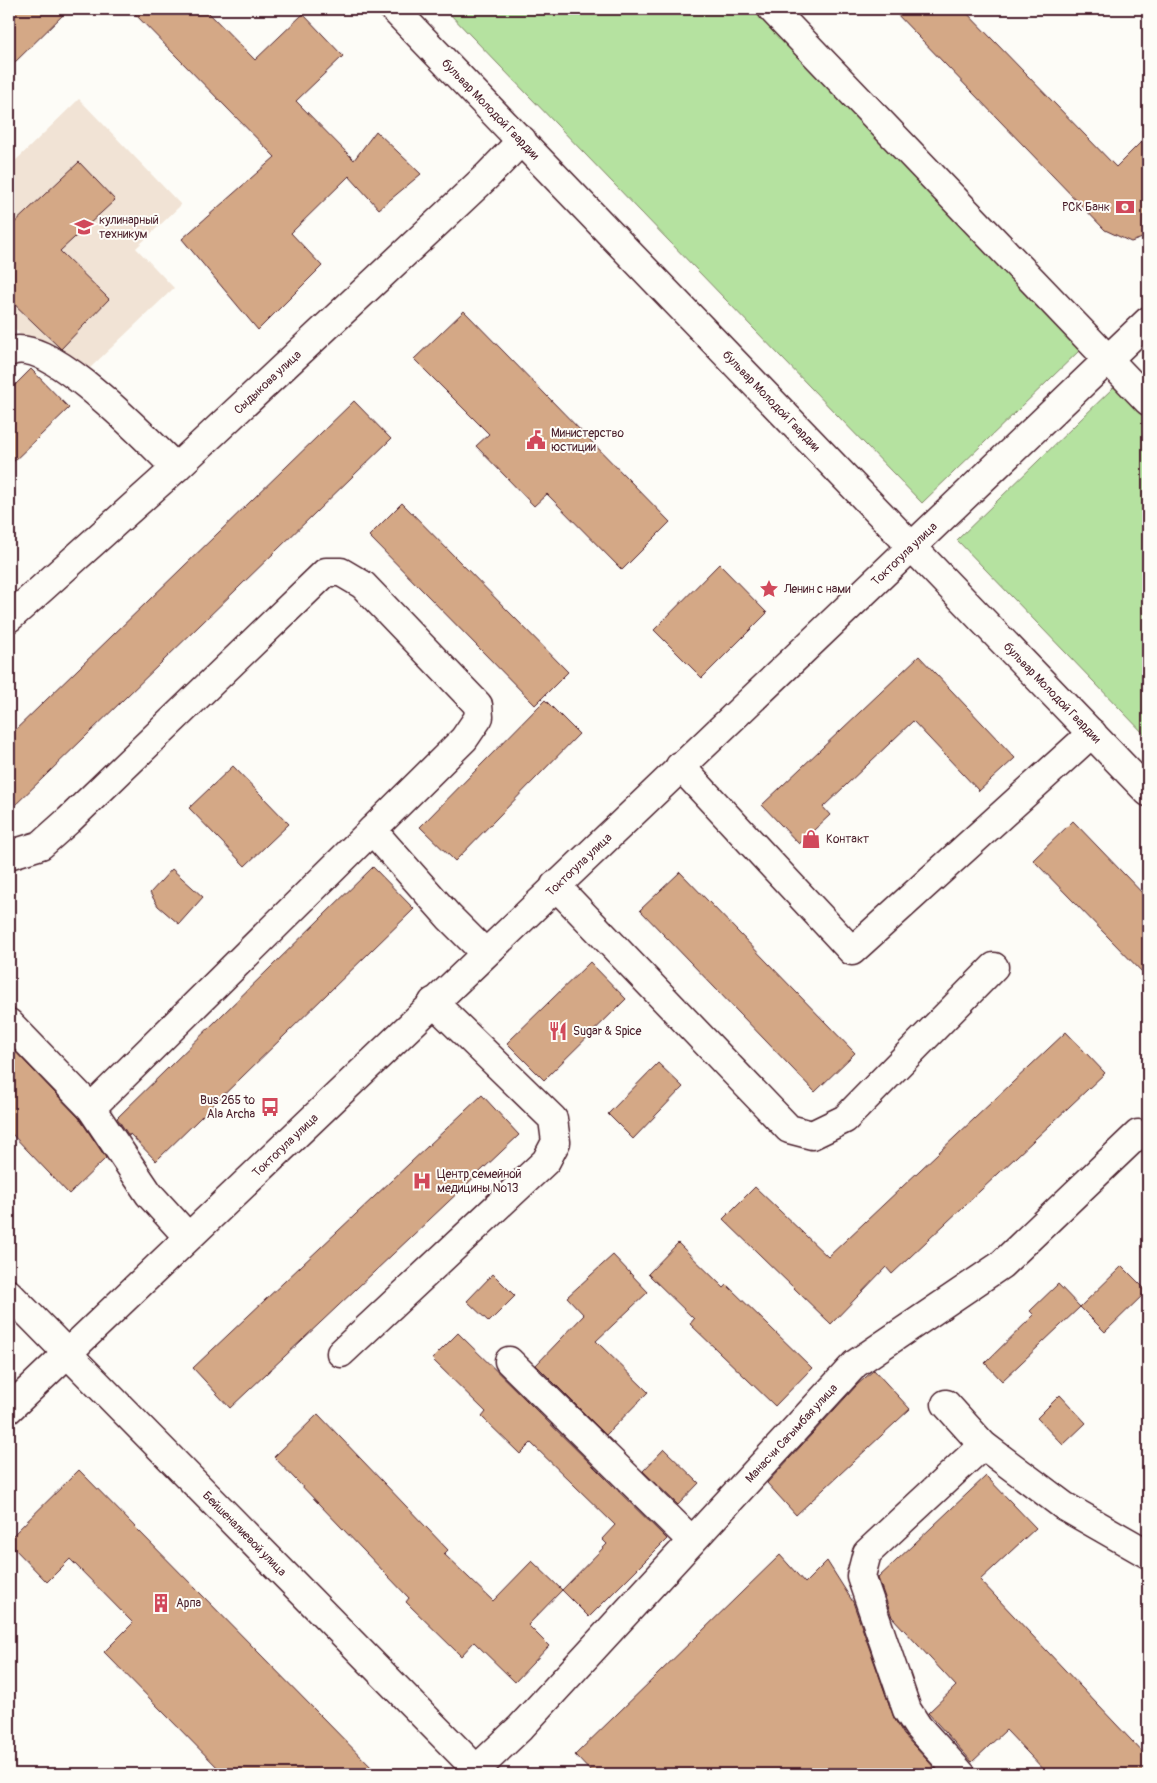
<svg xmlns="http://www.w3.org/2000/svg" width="1157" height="1783" font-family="Pangolin,sans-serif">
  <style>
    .built { fill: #f1e3d5 }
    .green { fill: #b5e2a0; stroke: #808066 }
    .building { fill: #d4a886; stroke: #4a1f2b }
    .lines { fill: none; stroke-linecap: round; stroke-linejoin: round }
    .minor-casing { stroke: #4a1f2b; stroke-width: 31 }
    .major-casing { stroke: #4a1f2b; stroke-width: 31 }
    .minor { stroke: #fdfcf7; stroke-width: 28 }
    .major { stroke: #fdfcf7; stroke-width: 28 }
    .labels { text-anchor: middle; stroke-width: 4; stroke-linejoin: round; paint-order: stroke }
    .street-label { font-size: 12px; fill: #4a1f2b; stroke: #fdfcf7 }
    .poi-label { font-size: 12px; fill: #4a1f2b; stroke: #fdfcf7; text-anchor: start }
  </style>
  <rect width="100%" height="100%" fill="#fdfcf7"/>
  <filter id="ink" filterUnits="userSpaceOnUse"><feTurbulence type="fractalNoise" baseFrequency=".02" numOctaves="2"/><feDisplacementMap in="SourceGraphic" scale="10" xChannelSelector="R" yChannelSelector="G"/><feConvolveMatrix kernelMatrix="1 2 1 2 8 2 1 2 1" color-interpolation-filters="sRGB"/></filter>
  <g filter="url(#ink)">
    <polygon class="built" points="79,99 181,205 136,248 174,288 70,387 9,323 9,167"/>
    <g class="green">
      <polygon points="445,9 755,9 1082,348 922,503"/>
      <polygon points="1117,384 1148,417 1148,738 957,540"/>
    </g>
    <g class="building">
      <polygon points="9,9 69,9 9,68"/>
      <polygon points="130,9 205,9 255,60 303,14 343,56 296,101 354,160 376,131 421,174 379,209 349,176 291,233 322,266 258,330 182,239 275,157"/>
      <polygon points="892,9 963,9 1116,167 1148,135 1148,236 1131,242 1105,230"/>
      <polygon points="79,162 115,200 60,251 109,299 61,349 9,299 9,228"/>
      <polygon points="464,311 670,522 622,570 547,494 534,506 476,446 489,434 414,359"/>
      <polygon points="31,369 69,408 9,466 9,391"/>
      <polygon points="354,401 391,439 9,811 9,736"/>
      <polygon points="402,503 568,672 535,705 369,536"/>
      <polygon points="719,564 767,613 702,678 654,630"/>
      <polygon points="919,656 1015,758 979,791 913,721 823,807 830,815 799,844 762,805"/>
      <polygon points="545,700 579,734 455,861 420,827"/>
      <polygon points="233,766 289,824 245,866 189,808"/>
      <polygon points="1073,821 1148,899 1148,978 1033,860"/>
      <polygon points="373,867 414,909 156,1161 130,1134 129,1136 117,1118"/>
      <polygon points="172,869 203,897 179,924 158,906 150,893"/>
      <polygon points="680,872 855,1053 815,1092 640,910"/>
      <polygon points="590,962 626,999 544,1080 507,1043"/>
      <polygon points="1066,1032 1105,1073 892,1274 886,1267 831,1324 723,1219 755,1187 828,1257"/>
      <polygon points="9,1045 79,1118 106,1158 69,1194 9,1131"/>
      <polygon points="658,1063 683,1087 633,1139 608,1114"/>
      <polygon points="482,1095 519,1135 230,1408 193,1368"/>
      <polygon points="678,1243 724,1288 727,1285 812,1368 775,1406 690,1324 694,1319 648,1274"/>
      <polygon points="613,1255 648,1292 596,1341 648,1392 606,1435 536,1365 584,1315 567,1297"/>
      <polygon points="1122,1266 1147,1291 1105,1332 1080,1307"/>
      <polygon points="493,1274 515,1296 489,1322 467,1301"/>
      <polygon points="1058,1284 1080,1307 1002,1381 985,1363 1034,1315 1030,1311"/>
      <polygon points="458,1333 667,1539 589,1617 562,1590 607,1544 602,1539 615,1525 531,1443 520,1454 482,1417 486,1412 432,1359"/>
      <polygon points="874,1370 910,1409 796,1515 767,1483 857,1385"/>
      <polygon points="1060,1395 1086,1423 1063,1445 1037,1418"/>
      <polygon points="318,1414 448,1550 444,1554 493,1601 532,1561 562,1590 528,1625 549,1646 515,1682 474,1642 461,1656 406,1602 409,1598 274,1457"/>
      <polygon points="664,1449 699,1483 678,1505 643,1471"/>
      <polygon points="79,1470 378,1774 224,1774 104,1652 133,1623 70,1559 47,1582 9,1543 9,1539"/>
      <polygon points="986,1476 1036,1528 980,1580 1148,1758 1148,1774 1048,1774 1006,1730 972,1762 928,1713 956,1686 892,1617 878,1578"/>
      <polygon points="780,1555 805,1583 827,1561 853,1602 894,1718 904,1735 940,1774 593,1774 575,1755"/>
    </g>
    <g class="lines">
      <g class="minor-casing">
        <g id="minor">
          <path d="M9,352C48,334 148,441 176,468"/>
          <path id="s1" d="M9,618L176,468L487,176L522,140"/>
          <polyline points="680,766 852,951 1092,733"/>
          <polyline points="372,830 449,917 485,953"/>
          <polyline points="9,855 41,845 69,820 326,572 341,572 363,585 478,705 479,717 464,739 91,1108"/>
          <polyline points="555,885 789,1129 812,1135 845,1119 994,967"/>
          <polyline points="9,1023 91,1108 149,1194 188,1237"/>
          <path id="s2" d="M9,1294L481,1774"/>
          <polyline points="341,1353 546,1161 556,1142 553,1119 433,1002"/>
          <polyline points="509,1361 692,1541"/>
          <polyline points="946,1404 983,1445 1064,1506 1148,1554"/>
          <path id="s3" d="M477,1769L520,1728L855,1364L1001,1265L1138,1134"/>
          <polyline points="961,1774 918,1727 907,1710 861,1576 867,1553 983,1445"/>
        </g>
      </g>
      <g class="major-casing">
        <g id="major">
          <path id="s4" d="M394,9L1148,792"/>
          <polyline points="772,9 1148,401"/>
          <path id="s5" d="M9,1409L1148,321"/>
        </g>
      </g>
      <use href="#minor" class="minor"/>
      <use href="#major" class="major"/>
    </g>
  </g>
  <defs>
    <g id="bank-bare" transform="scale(1.5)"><path d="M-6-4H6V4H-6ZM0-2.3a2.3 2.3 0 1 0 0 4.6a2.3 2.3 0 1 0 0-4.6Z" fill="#d1495b" stroke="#fdfcf7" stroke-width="2.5" paint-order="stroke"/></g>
    <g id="university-bare" transform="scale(1.5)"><path d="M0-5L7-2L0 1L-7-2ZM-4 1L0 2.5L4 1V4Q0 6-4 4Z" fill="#d1495b" stroke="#fdfcf7" stroke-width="2.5" paint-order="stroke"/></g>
    <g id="civic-bare" transform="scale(1.5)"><path d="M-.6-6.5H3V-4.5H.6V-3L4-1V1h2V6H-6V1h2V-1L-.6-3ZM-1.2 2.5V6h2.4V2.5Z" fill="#d1495b" stroke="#fdfcf7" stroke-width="2.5" paint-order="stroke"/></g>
    <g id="sight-bare" transform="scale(1.5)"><path d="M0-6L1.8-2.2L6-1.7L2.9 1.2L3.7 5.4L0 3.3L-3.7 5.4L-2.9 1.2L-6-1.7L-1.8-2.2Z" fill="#d1495b" stroke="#fdfcf7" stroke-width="2.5" paint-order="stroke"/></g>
    <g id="shop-bare" transform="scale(1.5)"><path d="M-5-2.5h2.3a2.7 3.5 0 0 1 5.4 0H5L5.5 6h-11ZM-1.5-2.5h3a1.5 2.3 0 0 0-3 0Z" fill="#d1495b" stroke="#fdfcf7" stroke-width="2.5" paint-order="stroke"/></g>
    <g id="restaurant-bare" transform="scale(1.5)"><path d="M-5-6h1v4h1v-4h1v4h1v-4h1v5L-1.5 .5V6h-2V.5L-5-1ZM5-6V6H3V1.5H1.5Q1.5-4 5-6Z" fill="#d1495b" stroke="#fdfcf7" stroke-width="2.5" paint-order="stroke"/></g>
    <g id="bus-bare" transform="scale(1.5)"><path d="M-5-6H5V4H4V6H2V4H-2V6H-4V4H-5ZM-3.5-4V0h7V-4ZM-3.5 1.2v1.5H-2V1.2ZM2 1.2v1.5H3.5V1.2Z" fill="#d1495b" stroke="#fdfcf7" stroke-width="2.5" paint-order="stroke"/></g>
    <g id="hospital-bare" transform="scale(1.5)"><path d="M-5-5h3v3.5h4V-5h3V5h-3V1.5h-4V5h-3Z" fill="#d1495b" stroke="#fdfcf7" stroke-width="2.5" paint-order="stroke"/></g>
    <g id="building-bare" transform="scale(1.5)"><path d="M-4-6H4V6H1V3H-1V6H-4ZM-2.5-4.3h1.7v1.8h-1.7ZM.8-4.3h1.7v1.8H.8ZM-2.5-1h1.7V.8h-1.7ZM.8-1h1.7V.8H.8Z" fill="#d1495b" stroke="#fdfcf7" stroke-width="2.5" paint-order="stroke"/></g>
  </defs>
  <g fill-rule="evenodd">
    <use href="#bank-bare" x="1125" y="207"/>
    <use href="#university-bare" x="84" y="227"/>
    <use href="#civic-bare" x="536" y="440"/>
    <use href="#sight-bare" x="769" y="589"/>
    <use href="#shop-bare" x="811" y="839"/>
    <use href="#restaurant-bare" x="558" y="1031"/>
    <use href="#bus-bare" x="270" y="1107"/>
    <use href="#hospital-bare" x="422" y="1181"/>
    <use href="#building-bare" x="161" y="1603"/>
  </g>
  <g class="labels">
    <g class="street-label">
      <text dy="4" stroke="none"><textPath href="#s4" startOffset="139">бульвар Молодой Гвардии</textPath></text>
      <text dy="4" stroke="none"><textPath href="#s1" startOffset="350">Сыдыкова улица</textPath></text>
      <text dy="4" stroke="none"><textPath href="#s4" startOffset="544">бульвар Молодой Гвардии</textPath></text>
      <text dy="4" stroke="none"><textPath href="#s5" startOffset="1238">Токтогула улица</textPath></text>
      <text dy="4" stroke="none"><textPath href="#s4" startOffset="949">бульвар Молодой Гвардии</textPath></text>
      <text dy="4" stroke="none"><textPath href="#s5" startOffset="788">Токтогула улица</textPath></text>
      <text dy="4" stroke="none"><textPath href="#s5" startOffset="382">Токтогула улица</textPath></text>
      <text dy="4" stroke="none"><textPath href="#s3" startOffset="460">Манасчи Сагымбая улица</textPath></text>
      <text dy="4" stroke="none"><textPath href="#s2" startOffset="336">Бейшеналиевой улица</textPath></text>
    </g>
    <g class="poi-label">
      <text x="1110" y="211" text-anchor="end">РСК Банк</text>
      <text x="99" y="224">кулинарный<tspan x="99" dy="14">техникум</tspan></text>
      <text x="551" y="437">Министерство<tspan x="551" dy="14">юстиции</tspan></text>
      <text x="784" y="593">Ленин с нами</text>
      <text x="826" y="843">Контакт</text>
      <text x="573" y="1035">Sugar &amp; Spice</text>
      <text x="255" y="1104" text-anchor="end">Bus 265 to<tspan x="255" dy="14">Ala Archa</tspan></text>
      <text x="437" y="1178">Центр семейной<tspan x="437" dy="14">медицины №13</tspan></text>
      <text x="176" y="1607">Арпа</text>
    </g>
  </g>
  <rect width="1157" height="1783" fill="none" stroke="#fdfcf7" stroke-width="30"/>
  <rect x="15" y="15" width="1127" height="1753" fill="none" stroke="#4a1f2b" stroke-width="2" filter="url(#ink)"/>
</svg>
